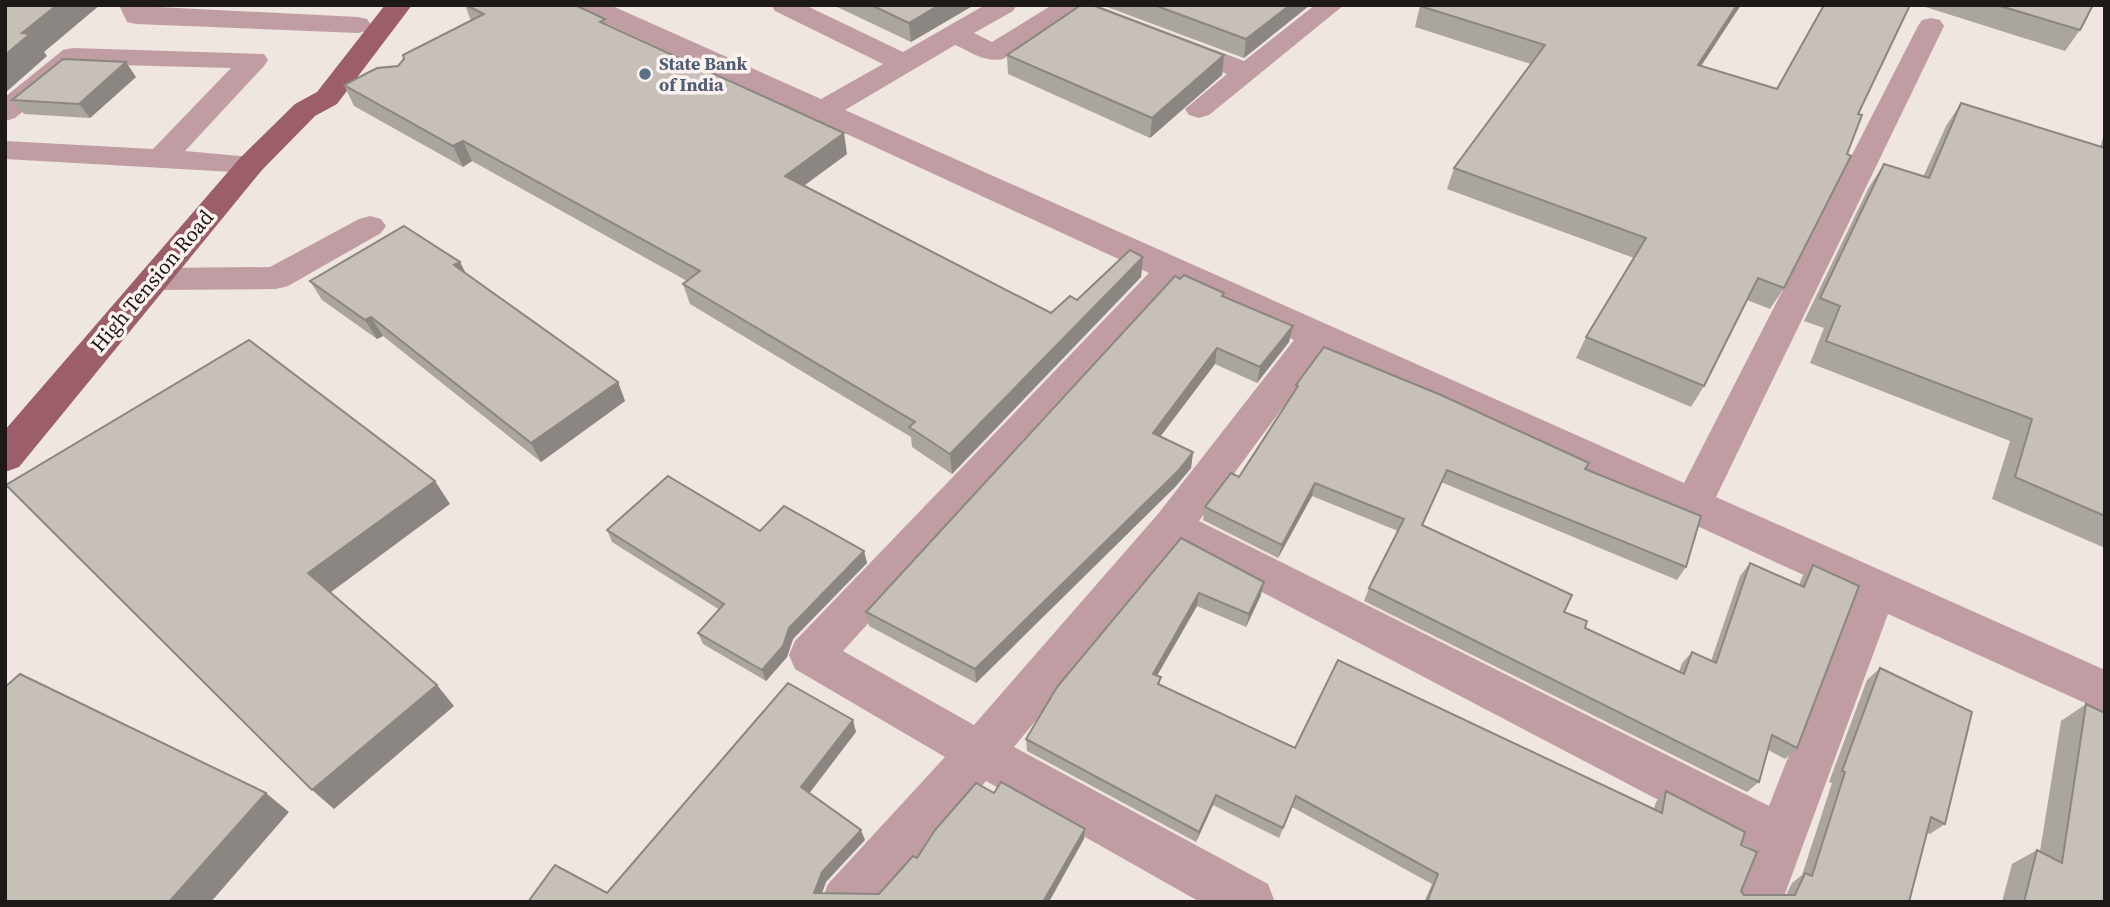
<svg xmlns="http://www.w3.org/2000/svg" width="2110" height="907" font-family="'Source Serif 4',serif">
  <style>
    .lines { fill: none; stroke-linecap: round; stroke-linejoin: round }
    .minor { fill: #c09da3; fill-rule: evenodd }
    .major { fill: #9b5e6a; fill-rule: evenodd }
    .wall { fill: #aba59f }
    .shaded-wall { fill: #8b8682 }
    .building { fill: #c7c0b9; stroke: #8b8682; stroke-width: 2 }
    .service-dot { fill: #5c6f8a; stroke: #fdf2ef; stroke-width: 2.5 }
    .labels { text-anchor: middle; stroke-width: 7; stroke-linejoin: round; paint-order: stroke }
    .far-service-label { font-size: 18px; font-weight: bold; fill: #4e5e75; stroke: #fdf2ef; text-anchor: start }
    .street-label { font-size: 21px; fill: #1c1917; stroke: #fdf2ef }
  </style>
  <rect width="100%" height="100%" fill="#efe5e1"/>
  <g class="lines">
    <g class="minor">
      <polygon points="119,5 358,17 367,19 371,25 367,31 358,33 136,24 127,22"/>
      <path d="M575,5H610L821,99L883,64L775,11L771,5H805L903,52L985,5H1017L1013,11L974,33L992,42L1052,5H1096L1244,61L1315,5H1344L1209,115L1199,118L1189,115L1185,109L1227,74L1074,15L1003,59C985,63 971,52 955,45L845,110L1684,483L1918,26L1922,20L1931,18L1940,20L1944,26L1716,497L2105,670V712L1888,614L1782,902H1731L1752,849L1178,548L1014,747L1268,884L1275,902H1200L986,781L880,902H821L828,884L945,757L795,669L789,655L795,641L1149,273L579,11ZM1176,286L1294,340L1158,514L974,725L843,651ZM1323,353L1851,597L1769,806L1199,521Z"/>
      <polygon points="73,48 264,54 268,60 264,66 185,151 262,158 266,164 262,170 251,173 5,159 5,141 153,149 231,68 80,64 15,118 5,121 5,97 63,50"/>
      <polygon points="370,216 381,219 386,226 381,233 288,286 276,289 154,290 142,287 137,279 142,271 154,268 270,267 359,219"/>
    </g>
    <polygon class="major" points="385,5 412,5 337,104 315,116 262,170 19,467 5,472 5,430 240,158 295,104 317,92"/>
  </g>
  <g class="wall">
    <polygon points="465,5 575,5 605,19 607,26 847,154 804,186 1051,313 1077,300 1143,257 1141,277 952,474 912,447 911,437 690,304 683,284 687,281 472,161 463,167 354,106 344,85 398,66 404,59 471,21"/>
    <polygon points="833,5 974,5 911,42"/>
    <polygon points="1108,5 1310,5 1244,58 1107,7"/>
    <polygon points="1919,5 2093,5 2080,30 2065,51"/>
    <polygon points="1420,6 1701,66 1858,114 1784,288 1770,309 1747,300 1704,386 1691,407 1576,358 1586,337 1634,258 1447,189 1454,168 1531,64 1415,27"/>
    <polygon points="1007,55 1224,55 1222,75 1150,138 1008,74"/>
    <polygon points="136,77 90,118 24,114 12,100"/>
    <polygon points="1961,103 2100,147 2105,132 2105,548 1992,499 2010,441 1810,363 1824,328 1804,321 1869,187 1884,164 1923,177 1946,126"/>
    <polygon points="466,274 618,382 625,401 541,462 383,336 377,339 322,300 310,281"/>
    <polygon points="1223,297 1289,342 1257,383 1215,364 1160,436 1193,452 1191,468 1176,486 976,683 869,626 866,612"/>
    <polygon points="1296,385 1585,469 1686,567 1677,580 1441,482 1422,525 1564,612 1585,628 1679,672 1682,663 1692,652 1711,661 1740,576 1750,563 1799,585 1802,577 1813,565 1797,748 1785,759 1768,750 1759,782 1747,792 1364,601 1369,588 1398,531 1312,496 1278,558 1203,520 1205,507 1239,477 1294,392"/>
    <polygon points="607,530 760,531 864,551 867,563 793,639 787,657 766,681 703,644 698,633 720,610 612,542"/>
    <polygon points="1181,538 1261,595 1246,627 1197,606 1157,676 1160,685 1295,748 1654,809 1656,802 1666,791 1741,845 1741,891 1744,895 1786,895 1792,883 1802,875 1832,783 1829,782 1867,680 1880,668 1945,824 1930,834 1927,833 1909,902 1424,902 1432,884 1292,807 1279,838 1213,805 1196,842 1027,751 1026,739"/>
    <polygon points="2086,704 2105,902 2002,902 2012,864 2037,850 2040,851 2061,721"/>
  </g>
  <g class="shaded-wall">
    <polygon points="57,5 100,5 44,52 47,56 5,93 5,55 22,33"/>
    <polygon points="939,5 974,5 911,42 909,23"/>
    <polygon points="1290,5 1310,5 1244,58 1246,39"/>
    <polygon points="1737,5 1741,5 1688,86 1698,65"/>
    <polygon points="1224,55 1222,75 1150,138 1152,118"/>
    <polygon points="126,62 136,77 90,118 79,104"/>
    <polygon points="844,133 847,154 789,196 785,176"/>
    <polygon points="463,141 472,161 463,167 453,146"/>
    <polygon points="1143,257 1141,277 952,474 950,454"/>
    <polygon points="460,262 470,281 454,265"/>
    <polygon points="371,317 383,336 377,339 365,320"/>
    <polygon points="1293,326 1289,342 1257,383 1260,367"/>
    <polygon points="1217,348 1215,364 1151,449 1153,433"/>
    <polygon points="618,382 625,401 541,462 531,443"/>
    <polygon points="1193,452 1191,468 1176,486 976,683 975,669"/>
    <polygon points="435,481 450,504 327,595 308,573"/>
    <polygon points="1315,483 1312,496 1278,558 1282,545"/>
    <polygon points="864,551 867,563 793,639 787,657 766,681 762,670 789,628"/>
    <polygon points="1264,582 1261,595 1246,627 1249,614"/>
    <polygon points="1199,593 1197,606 1151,686 1153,674"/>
    <polygon points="437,685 454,706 334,809 312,790"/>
    <polygon points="853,720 856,732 805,799 801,787"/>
    <polygon points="266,793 289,812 211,902 169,902"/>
    <polygon points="1216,795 1213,805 1196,842 1199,832"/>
    <polygon points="1085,829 1084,839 1049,902 1043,902"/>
    <polygon points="861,830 865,840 826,882 819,902 814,893 822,872"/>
  </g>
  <g class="building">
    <polygon points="5,5 57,5 22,33 30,34 5,55"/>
    <polygon points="466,5 575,5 605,19 600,22 844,133 785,176 1051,313 1070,296 1077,300 1130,250 1143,257 950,454 909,427 915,422 683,284 700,271 463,141 453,146 344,85 377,68 398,66 404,59 403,55 484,14"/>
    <polygon points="871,5 939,5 909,23"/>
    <polygon points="1081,5 1092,5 1224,55 1152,118 1007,55"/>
    <polygon points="1154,5 1290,5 1246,39"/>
    <polygon points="1421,5 1737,5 1698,65 1777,89 1824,5 1910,5 1858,114 1862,115 1847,154 1851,156 1784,288 1758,278 1704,386 1586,337 1646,238 1454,168 1545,45 1420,6"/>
    <polygon points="1997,5 2093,5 2080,30"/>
    <polygon points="63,59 126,62 79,104 12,100"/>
    <polygon points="1961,103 2105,148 2105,516 2015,477 2032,419 1826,341 1840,306 1820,298 1884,164 1929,178"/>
    <polygon points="404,226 460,262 454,265 618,382 531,443 371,317 365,320 310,281"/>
    <polygon points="1184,275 1224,293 1222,296 1293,326 1260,367 1217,348 1153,433 1193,452 1178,471 975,669 866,612 1175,276 1180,279"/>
    <polygon points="249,340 435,481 308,573 437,685 312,790 6,485"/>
    <polygon points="1324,347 1441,395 1589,463 1585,469 1701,516 1686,567 1447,470 1422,525 1572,595 1564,612 1587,621 1585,628 1684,674 1692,652 1716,663 1750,563 1804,587 1813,565 1859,586 1797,748 1772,735 1759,782 1369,588 1404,519 1315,483 1282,545 1205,507 1231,473 1239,477 1298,386 1296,385"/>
    <polygon points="668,476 760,531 784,506 864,551 789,628 783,646 762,670 698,633 724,604 607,530"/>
    <polygon points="1181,538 1264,582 1249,614 1199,593 1153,674 1161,677 1158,684 1295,748 1338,660 1662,813 1666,791 1745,832 1741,845 1757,852 1741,891 1744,895 1795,895 1805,873 1812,876 1845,772 1842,771 1880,668 1972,712 1945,824 1931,817 1909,902 1427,902 1438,874 1296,796 1283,828 1216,795 1199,832 1026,739 1057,687"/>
    <polygon points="20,674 266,793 169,902 5,902 5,687"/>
    <polygon points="788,683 853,720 801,787 861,830 822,872 814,893 879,894 913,856 917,858 935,830 976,783 994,793 1001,782 1085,829 1043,902 528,902 555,865 607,893"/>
    <polygon points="2086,704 2105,713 2105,902 2024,902 2037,850 2062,863"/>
  </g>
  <circle class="service-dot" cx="645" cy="74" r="7"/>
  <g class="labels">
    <g class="far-service-label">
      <text x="659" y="70">State Bank<tspan x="659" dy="21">of India</tspan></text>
    </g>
    <g class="street-label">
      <text transform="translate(152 281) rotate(-50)" y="7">High Tension Road</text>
    </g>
  </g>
  <rect width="2110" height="907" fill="none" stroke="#1c1917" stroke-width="14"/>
</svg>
